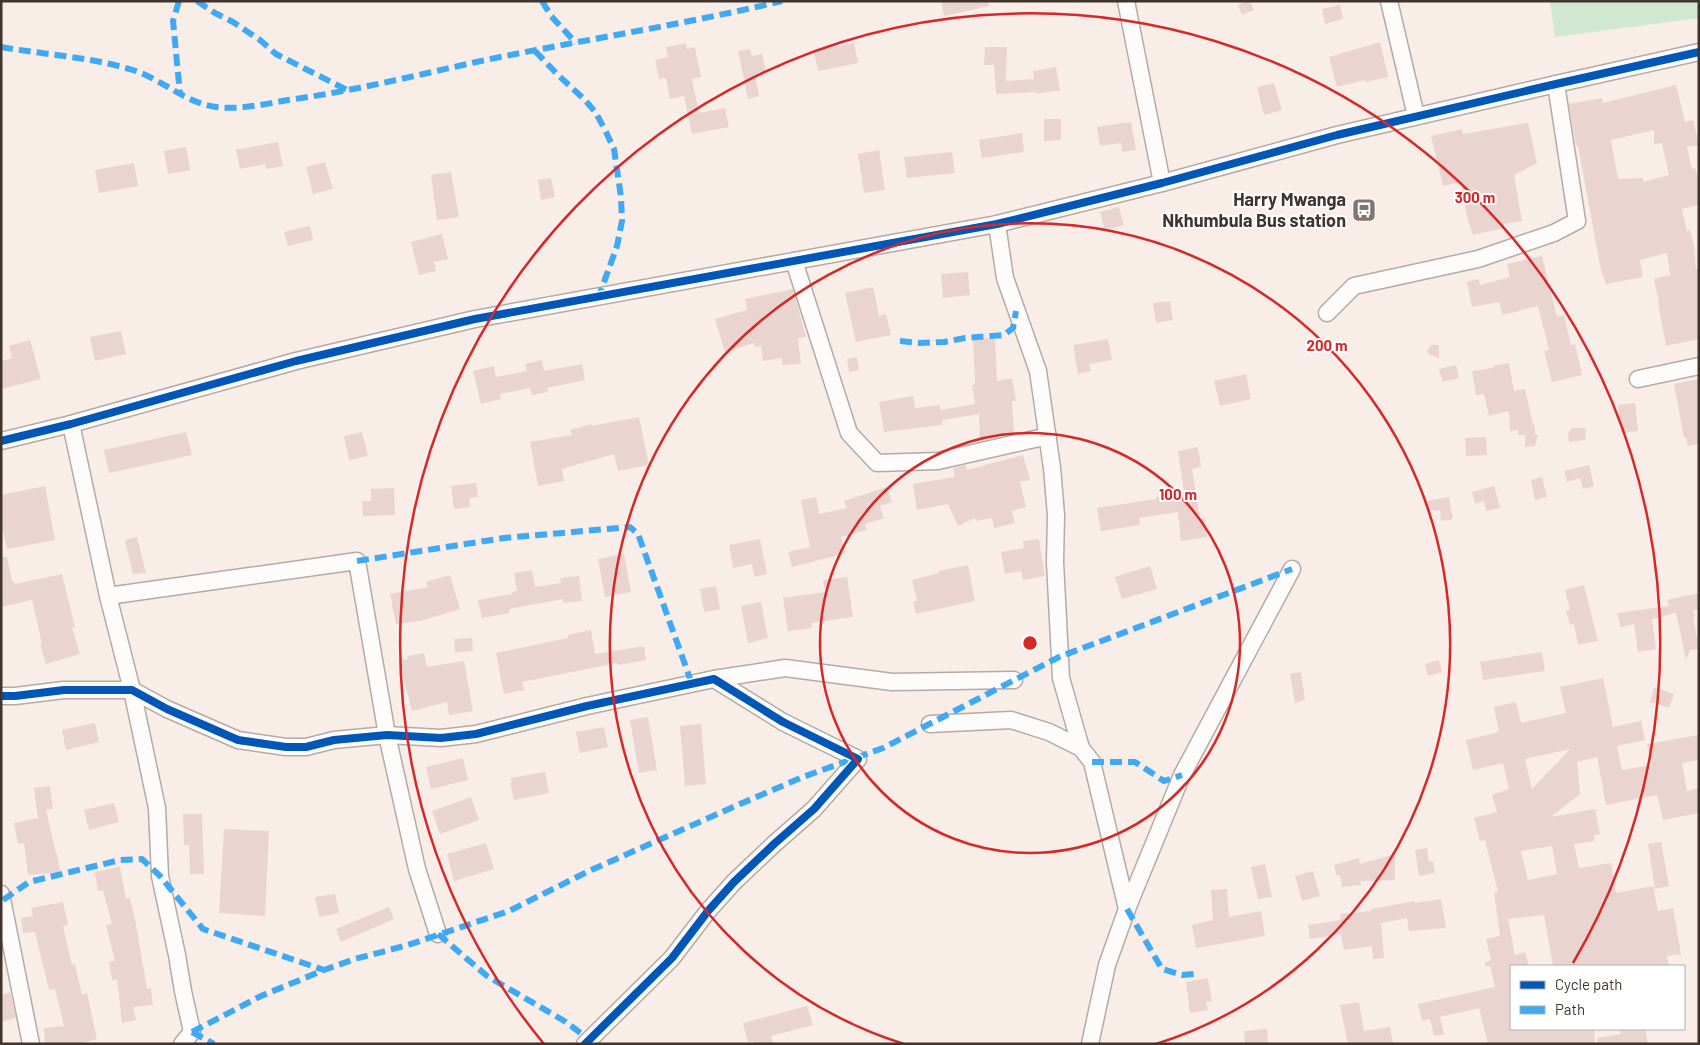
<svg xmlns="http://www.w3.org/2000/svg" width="1700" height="1045" font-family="Barlow,sans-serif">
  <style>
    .green { fill: #d0e7d0 }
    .building { fill: #ead4d0; fill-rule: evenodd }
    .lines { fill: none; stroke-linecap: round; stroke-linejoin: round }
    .minor-casing { stroke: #b5aaa5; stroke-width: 19 }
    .minor { stroke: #fefcfb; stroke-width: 16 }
    .quiet { stroke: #3fa9f5; stroke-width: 6; stroke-dasharray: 12 6; stroke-linecap: butt }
    .cycleway-casing { stroke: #fff; stroke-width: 11 }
    .cycleway { stroke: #0057b8; stroke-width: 8 }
    .ring { fill: none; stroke: #d62828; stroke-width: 2.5 }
    .labels { text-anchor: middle; stroke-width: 4; stroke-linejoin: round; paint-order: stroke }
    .poi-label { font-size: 18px; font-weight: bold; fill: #41342d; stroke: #fff; text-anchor: end }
    .centre { fill: #d62828; stroke: #fff; stroke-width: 2.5 }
    .ring-label { font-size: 15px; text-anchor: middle; font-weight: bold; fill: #d62828; stroke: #fff; stroke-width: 4; stroke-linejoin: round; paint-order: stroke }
  </style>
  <rect width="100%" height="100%" fill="#f8ede7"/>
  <polygon class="green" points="1550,1 1699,1 1699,18 1555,37"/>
  <g class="building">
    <polygon points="941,1 988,1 989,6 944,16"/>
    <polygon points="1248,1 1250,1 1254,10 1242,15 1238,5"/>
    <polygon points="1340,5 1343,19 1325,24 1322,9"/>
    <polygon points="1380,42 1388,77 1366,82 1365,80 1337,87 1329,57"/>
    <polygon points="686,43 687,49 695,47 701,77 692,79 699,113 725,108 729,127 692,134 684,96 670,99 666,78 659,79 655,60 668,57 666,47"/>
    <polygon points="854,43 858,63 818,71 814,51"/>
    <polygon points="985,47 1007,47 1006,81 1034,79 1033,71 1056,67 1060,90 1036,94 1036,92 996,94 994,65 984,65"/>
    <polygon points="750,49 752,56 762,54 766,73 755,75 759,96 748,99 738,51"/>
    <polygon points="1274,83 1282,110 1264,115 1257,87"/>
    <path d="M1676,85L1685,122L1693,120L1699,145L1687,147L1692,169L1695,168L1699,181V205L1682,209L1687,231L1690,230L1694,246L1696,269H1699V339L1666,346L1658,303L1659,302L1654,279L1670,275L1667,253L1640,260L1643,277L1606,284L1601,270L1578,146H1576L1569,104L1602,98L1603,103ZM1654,130V144L1662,143L1669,175L1643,182V178L1618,179L1611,140Z"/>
    <polygon points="1044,119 1061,119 1061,140 1044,141"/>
    <polygon points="1131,122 1136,150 1122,152 1121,143 1100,146 1097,127"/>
    <polygon points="1528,123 1537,163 1514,175 1522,221 1504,224 1504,228 1473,235 1467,217 1461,182 1443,186 1431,136 1462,129 1463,134"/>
    <polygon points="1022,133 1024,152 982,158 979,140"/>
    <polygon points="278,142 283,166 266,169 265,164 240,169 236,150"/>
    <polygon points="186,147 190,170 168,174 164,151"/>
    <polygon points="879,150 885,190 864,193 858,154"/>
    <polygon points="952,152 955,173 907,178 904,157"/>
    <polygon points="325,162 333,189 313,194 306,167"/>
    <polygon points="134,163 138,186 99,193 95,170"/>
    <polygon points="451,172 459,217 437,220 431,175"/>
    <polygon points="551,178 555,197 541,200 538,180"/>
    <polygon points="1119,207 1124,225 1105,230 1100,212"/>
    <polygon points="310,226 313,240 288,246 284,232"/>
    <polygon points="442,234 448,259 434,262 436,271 419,275 411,242"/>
    <polygon points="1542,256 1557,317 1564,315 1571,345 1575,344 1582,375 1552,382 1544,351 1549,350 1538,306 1503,315 1499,302 1472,307 1467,282 1479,279 1480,285 1510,277 1507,264"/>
    <polygon points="968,272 970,295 943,298 941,274"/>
    <polygon points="873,287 879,316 886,314 891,335 856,342 845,293"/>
    <polygon points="793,289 806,337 798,338 801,364 782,365 782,358 763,361 761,346 755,347 754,343 725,352 715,319 747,310 745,299"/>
    <polygon points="1170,301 1173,320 1156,323 1153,303"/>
    <polygon points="121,331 126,354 95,361 90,337"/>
    <polygon points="995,338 997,381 1012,378 1016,401 1012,401 1014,433 980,441 979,414 942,420 942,425 884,432 879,402 913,396 915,408 940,405 940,410 975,404 972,385 975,384 973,339"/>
    <polygon points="1108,339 1112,360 1089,364 1091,371 1078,374 1073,345"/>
    <polygon points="30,340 41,379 1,389 1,361 12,358 9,346"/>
    <polygon points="1432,345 1439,345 1439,358 1430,355 1427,352 1429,347"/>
    <polygon points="857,357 859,370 849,372 847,359"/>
    <polygon points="542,360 544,371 582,364 585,380 547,388 548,392 532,395 530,388 500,394 501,399 481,404 473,371 494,366 496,377 527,371 525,364"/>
    <polygon points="1509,363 1514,391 1525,389 1533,425 1535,425 1535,435 1538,435 1535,446 1525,447 1525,435 1518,435 1518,430 1510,431 1509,411 1489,416 1484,394 1476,395 1472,371 1493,368 1493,366"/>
    <polygon points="1456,365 1459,378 1443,382 1439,369"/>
    <polygon points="1246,374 1251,399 1220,406 1214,381"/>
    <polygon points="1699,379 1699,444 1688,446 1686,437 1684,438 1674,384"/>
    <polygon points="1635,403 1638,431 1621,433 1618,405"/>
    <polygon points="639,417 649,465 618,471 614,454 562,469 564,481 538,486 530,442 572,435 570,430 591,424 592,426"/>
    <polygon points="1572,428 1586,428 1585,440 1569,442 1568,433"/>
    <polygon points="186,432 192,455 109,473 104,450"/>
    <polygon points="362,432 368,456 349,460 344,436"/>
    <polygon points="1486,437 1487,455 1466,456 1465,438"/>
    <polygon points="1198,447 1201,467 1192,469 1200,519 1205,519 1207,537 1181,541 1178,512 1139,518 1140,525 1101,531 1097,508 1156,499 1156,497 1184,492 1178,451"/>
    <polygon points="1023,455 1030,480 1020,482 1026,507 1012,511 1015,523 994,528 992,518 976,521 975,518 958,526 948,504 917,510 913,484 955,477 953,468 966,465 967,470"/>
    <polygon points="1589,465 1594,486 1583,489 1580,478 1567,482 1564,471"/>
    <polygon points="1542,477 1547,497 1535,500 1531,480"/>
    <polygon points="476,483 478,497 469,498 470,507 454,509 451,486"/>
    <polygon points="45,486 55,540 7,549 1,523 1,495"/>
    <polygon points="1494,486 1500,508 1486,511 1484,501 1475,504 1472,492"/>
    <polygon points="887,487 892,502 880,506 884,518 865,524 867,530 841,537 846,553 792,567 788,552 810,547 801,500 816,497 819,514 847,508 844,501"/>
    <polygon points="394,488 395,515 363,516 362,501 371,501 371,489"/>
    <polygon points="1449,497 1453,519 1441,521 1440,510 1427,511 1425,501"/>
    <polygon points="137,537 146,573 133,574 125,540"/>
    <polygon points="760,539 767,574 754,577 752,564 733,568 729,545"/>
    <polygon points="1039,539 1045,576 1023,580 1021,571 1005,574 1001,552 1024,548 1023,541"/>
    <polygon points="624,554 631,592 605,597 598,559"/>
    <polygon points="1,557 7,557 12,582 14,581 15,584 62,574 75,627 72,628 80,654 46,664 40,644 42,644 32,600 1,607"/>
    <polygon points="968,565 975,601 916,614 913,602 917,601 912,580 939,573 938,571"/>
    <polygon points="1150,566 1157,589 1122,599 1115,577"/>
    <polygon points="532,570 535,587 561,583 560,578 579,576 582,601 563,603 563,599 509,609 510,613 482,618 478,600 512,594 512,592 517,591 514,573"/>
    <polygon points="450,575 460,609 420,621 396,624 390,594 428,587 426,582"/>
    <polygon points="847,577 853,617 811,623 812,628 788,631 783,598 825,592 823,580"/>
    <polygon points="1584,585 1598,641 1578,645 1574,624 1570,625 1566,611 1570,610 1565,590"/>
    <polygon points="716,586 720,609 704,612 700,589"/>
    <polygon points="1699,593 1699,609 1693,610 1695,617 1693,617 1699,649 1690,650 1686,660 1676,613 1652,619 1656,649 1638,652 1634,624 1621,627 1617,613 1669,606 1667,600"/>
    <polygon points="761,602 768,638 748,643 741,606"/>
    <polygon points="591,630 595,654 644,646 646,660 618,665 617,663 522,682 524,690 504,694 496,653 568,638 568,635"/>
    <polygon points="472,638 473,651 455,652 454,639"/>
    <polygon points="1542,652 1545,671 1483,680 1480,662"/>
    <polygon points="424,653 427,667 464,661 473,711 449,715 447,702 412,711 399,661 408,659 407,656"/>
    <polygon points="1439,660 1442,672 1428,676 1425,664"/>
    <polygon points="1301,672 1305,700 1295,703 1290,674"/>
    <path d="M1603,678L1613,727L1641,721L1645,740L1617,746L1622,770L1651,765L1647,744L1699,735V760L1682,763L1687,791L1699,788V813L1663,820L1657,795L1606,805L1597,757L1577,762L1580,794L1551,817L1595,809L1600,834L1594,835L1595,841L1574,844L1579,868L1611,863L1616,893L1653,886L1658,911L1673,908L1681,954L1667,956L1669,966H1553L1544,915L1508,919L1515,955L1525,952L1529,966H1511V1029H1594L1595,1044H1488L1479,1008L1440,1017L1444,1034L1434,1036L1430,1019L1422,1021L1418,1004L1495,987L1490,966H1485V962L1491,960L1486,939L1500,936L1494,892H1498L1485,840L1480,841L1474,818L1497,812L1492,795L1509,789L1503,763L1473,770L1466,740L1499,732L1494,707L1516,702L1521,723L1566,713L1560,687ZM1570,749L1532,789L1525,759ZM1552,846L1557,874L1528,880L1521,851Z"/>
    <polygon points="1654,687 1674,694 1669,708 1650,702"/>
    <polygon points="648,717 657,770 639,773 630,720"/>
    <polygon points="95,723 99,742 66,750 62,730"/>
    <polygon points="701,724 706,784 685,786 680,726"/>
    <polygon points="604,727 608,747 580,753 576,732"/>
    <polygon points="463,758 468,780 431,789 426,767"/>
    <polygon points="545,772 549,793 514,800 510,783 512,783 511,778"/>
    <polygon points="50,786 53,809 46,810 56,853 57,853 60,872 28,875 24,843 18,844 14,823 38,818 34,788"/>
    <polygon points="471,797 479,820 440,834 432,811"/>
    <polygon points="114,803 119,822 89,830 84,810"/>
    <polygon points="183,814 202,814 204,874 190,874 189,845 184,845"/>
    <polygon points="224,829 269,831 265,916 219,913"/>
    <polygon points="1661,842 1669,886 1655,889 1648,844"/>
    <polygon points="486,843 494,869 454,881 447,854"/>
    <polygon points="1427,848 1429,862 1433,861 1435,873 1419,876 1415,850"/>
    <polygon points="1395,854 1395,880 1360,881 1361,885 1342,887 1340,875 1337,876 1334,865 1359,858 1360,864"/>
    <polygon points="1265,864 1272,897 1258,899 1251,867"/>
    <polygon points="120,867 126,899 130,898 136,924 147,989 151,988 153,1005 133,1007 136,1020 122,1023 117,979 112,980 109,962 115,961 106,925 112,924 103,890 98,891 95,872"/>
    <polygon points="1313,871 1320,896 1302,901 1295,876"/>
    <polygon points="1227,889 1229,917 1261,911 1265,936 1196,948 1192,925 1213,920 1211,890"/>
    <polygon points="335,894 339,913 319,917 315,897"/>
    <polygon points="1441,899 1446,928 1409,931 1407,918 1381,923 1384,958 1373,959 1372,946 1344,950 1341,934 1310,939 1308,925 1341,920 1340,914 1371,911 1371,909 1415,901 1415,903"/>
    <polygon points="63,902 68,925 63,926 72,965 75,964 82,995 87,993 97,1039 79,1044 45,1044 44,1028 64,1026 55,989 49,990 35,932 23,933 21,918 33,916 31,908"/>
    <polygon points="389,907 394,919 341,942 336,929"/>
    <polygon points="1208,978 1212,1001 1206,1002 1208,1010 1190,1013 1186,982"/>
    <polygon points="10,992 16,1018 1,1022 1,995"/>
    <polygon points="1359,1002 1364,1031 1390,1027 1393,1044 1348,1044 1340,1005"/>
    <polygon points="807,1006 813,1025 771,1036 773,1044 753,1044 753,1041 748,1042 743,1023"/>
    <polygon points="1267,1029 1268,1044 1245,1044 1244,1031"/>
    <polygon points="1620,1029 1633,1029 1634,1031 1645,1029 1648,1044 1597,1044 1597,1038 1621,1034"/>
  </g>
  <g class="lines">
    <g class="minor-casing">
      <g id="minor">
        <polyline points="1126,1 1162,183"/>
        <polyline points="1389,1 1416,116"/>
        <polyline points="997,224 1005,278 1038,371 1052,468 1056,515 1055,562 1061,678 1081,748"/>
        <polyline points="794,261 849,433 877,463 938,461 1048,436"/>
        <polyline points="1327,313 1354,286 1478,259 1554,233 1577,221 1556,84"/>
        <polyline points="1638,379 1699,366"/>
        <polyline points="71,424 108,596 132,690 157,808 160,876 177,955 183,991 192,1032 182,1044"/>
        <polyline points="1,441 71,424 296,361 475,319 997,224 1162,183 1337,135 1556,84 1699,52"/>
        <polyline points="108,596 357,561 387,735 417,869 438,934"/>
        <polyline points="714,679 785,668 892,682 1014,680"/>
        <polyline points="1,696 15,696 64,690 132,690 167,709 238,740 286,747 306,747 334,740 387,735 441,738 476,734 587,706 714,679 783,722 858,759 814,809 774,844 734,882 708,911 672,958 585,1044"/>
        <polyline points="930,724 1011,720 1049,732 1081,748 1092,762 1127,909"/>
        <polyline points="1,894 31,1044"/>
        <polyline points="1090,1044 1107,965 1127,909 1182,775 1292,569"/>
      </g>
    </g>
    <use href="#minor" class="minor"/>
    <g class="quiet">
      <polyline points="179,1 173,21 180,94"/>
      <polyline points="197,1 215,13 233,22 260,40 276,54 347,90"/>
      <polyline points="542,1 551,16 576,43"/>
      <path d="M1,47C47,55 92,57 136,71C164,81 186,103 216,107C240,110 265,104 288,100C354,91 417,75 481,61C581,40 682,25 782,1"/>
      <polyline points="535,51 557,74 585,100 596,113 606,132 614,149 621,197 622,221 617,246 599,296"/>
      <polyline points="900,341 920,343 944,342 965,338 1004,335 1013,328 1016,311"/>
      <polyline points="357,561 504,538 630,527 638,534 692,684"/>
      <polyline points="1092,762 1135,762 1164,781 1182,775"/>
      <polyline points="3,900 29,882 120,860 142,859 160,876 203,929 324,970"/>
      <polyline points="1127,909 1162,969 1182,975 1195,974"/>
      <polyline points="438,934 487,976 566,1022 591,1041"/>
      <polyline points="192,1032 261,996 324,970 355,959 408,945 509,911 589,871 740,804 803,777 883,748 1059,657 1292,569"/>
      <polyline points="192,1032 214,1044"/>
    </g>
    <g class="cycleway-casing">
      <g id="cycleway">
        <polyline points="1,441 71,424 296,361 475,319 997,224 1162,183 1337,135 1556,84 1699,52"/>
        <polyline points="1,696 15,696 64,690 132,690 167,709 238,740 286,747 306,747 334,740 387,735 441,738 476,734 587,706 714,679 783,722 858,759 814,809 774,844 734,882 708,911 672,958 585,1044"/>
      </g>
    </g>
    <use href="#cycleway" class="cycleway"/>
  </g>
  <g class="ring">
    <circle cx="1030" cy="643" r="210"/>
    <path d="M904 1044A420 420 0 1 1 1156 1044"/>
    <path d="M544 1044A630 630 0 1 1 1573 963"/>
  </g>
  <defs>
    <g id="bus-square" transform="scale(1.25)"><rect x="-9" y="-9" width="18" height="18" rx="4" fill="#81756e" stroke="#fff"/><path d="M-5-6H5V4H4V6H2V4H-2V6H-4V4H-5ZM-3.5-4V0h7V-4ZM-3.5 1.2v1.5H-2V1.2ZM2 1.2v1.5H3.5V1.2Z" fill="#fff"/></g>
  </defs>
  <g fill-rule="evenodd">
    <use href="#bus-square" x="1364" y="210"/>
  </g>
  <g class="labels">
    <g class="poi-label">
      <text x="1346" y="206">Harry Mwanga<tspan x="1346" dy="21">Nkhumbula Bus station</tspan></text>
    </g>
  </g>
  <circle cx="1030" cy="643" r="8" class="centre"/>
  <g class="ring-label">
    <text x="1475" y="203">300 m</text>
    <text x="1327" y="351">200 m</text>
    <text x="1178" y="500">100 m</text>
  </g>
  <rect width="1700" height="1045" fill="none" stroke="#41342d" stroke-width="5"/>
  <rect x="1510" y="965" width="175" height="65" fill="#ffffff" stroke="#b3aeab"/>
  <rect x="1520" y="981" width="25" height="8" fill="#0057b8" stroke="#b3aeab"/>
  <text x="1555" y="990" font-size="15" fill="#41342d">Cycle path</text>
  <rect x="1520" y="1006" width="25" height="8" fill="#3fa9f5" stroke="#b3aeab"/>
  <text x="1555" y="1015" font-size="15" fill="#41342d">Path</text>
</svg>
